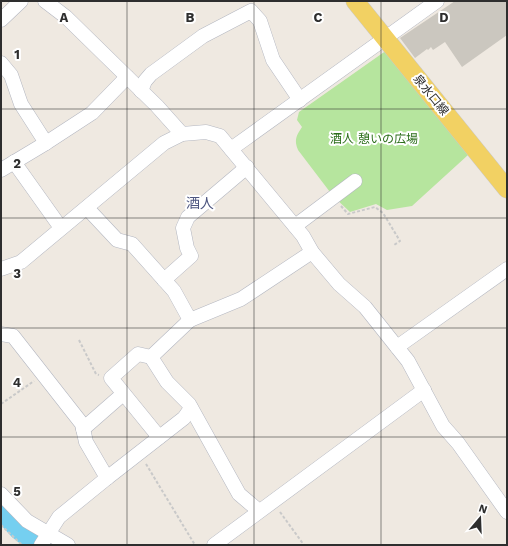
<svg xmlns="http://www.w3.org/2000/svg" width="508" height="546" font-family="'Work Sans','Noto Sans JP',sans-serif">
  <style>
    .green { fill: #b6e59e }
    .lines { fill: none; stroke-linecap: round; stroke-linejoin: round }
    .river { stroke: #75cff0; stroke-width: 20 }
    .building { fill: #cbc7bf }
    .minor-casing { stroke: #b4b7c1; stroke-width: 15 }
    .major-casing { stroke: #c9c9c9; stroke-width: 19 }
    .path { stroke: #c9c9c9; stroke-width: 2; stroke-dasharray: 3 2; stroke-linecap: butt }
    .minor { stroke: #fff; stroke-width: 14 }
    .major { stroke: #f2d163; stroke-width: 18 }
    .grid { fill: none; stroke: #2e2e2e; stroke-width: 1; stroke-opacity: 0.55 }
    .labels { text-anchor: middle; stroke-width: 4; stroke-linejoin: round; paint-order: stroke }
    .street-label { font-size: 12px; fill: #2e2e2e; stroke: #fff }
    .park-label { font-size: 12px; fill: #2c6e1b; stroke: #fff }
    .quarter-label { font-size: 14px; fill: #4d5680; stroke: #fff }
    .grid-label { font-size: 13px; text-anchor: middle; font-weight: bold; fill: #2e2e2e; stroke: #fff; stroke-width: 4; stroke-linejoin: round; paint-order: stroke }
  </style>
  <rect width="100%" height="100%" fill="#efe9e1"/>
  <path class="green" d="M387,50L468,155L412,206L387,210L376,204L350,212L333,196L298,150C294,140 296,136 302,127L297,120L299,112Z"/>
  <g class="lines">
    <polyline class="river" points="1,510 19,530 38,545"/>
  </g>
  <polygon class="building" points="455,1 507,1 507,35 462,67 445,42 433,50 431,47 428,50 427,49 415,58 400,38"/>
  <g class="lines">
    <g class="minor-casing">
      <g id="minor">
        <polyline points="45,1 66,17 157,106 182,134"/>
        <polyline points="1,20 21,1"/>
        <polyline points="1,63 11,75 21,104 46,143"/>
        <polyline points="141,91 145,81 151,74 203,36 251,11 260,21 273,60 300,100"/>
        <polyline points="231,149 437,1"/>
        <polyline points="14,162 61,228"/>
        <polyline points="1,170 46,143 92,113 127,77"/>
        <polyline points="87,208 117,240 132,244 174,291 190,320 151,357 167,382 189,404 239,494 259,511"/>
        <polyline points="295,226 355,181"/>
        <polyline points="1,269 21,262 164,143 182,134 206,132 220,136 303,236 312,252 339,284 365,307 408,361 443,426 458,443 507,512"/>
        <polyline points="164,280 191,256 187,248 183,228 188,217 247,167"/>
        <polyline points="190,320 241,299 312,252"/>
        <polyline points="1,334 13,336 82,424 86,442 107,478 59,517 41,545"/>
        <polyline points="397,347 507,269"/>
        <polyline points="151,357 138,354 111,378 159,437"/>
        <polyline points="83,429 123,394"/>
        <polyline points="107,478 184,418 191,408"/>
        <polyline points="1,494 27,521 68,545"/>
        <polyline points="214,545 424,390"/>
      </g>
    </g>
    <g class="major-casing">
      <polyline id="major" points="355,1 507,189"/>
    </g>
    <g class="path">
      <polyline points="341,206 348,214 375,207 383,213 400,241 394,245"/>
      <polyline points="79,340 96,374 99,375"/>
      <polyline points="1,404 34,381"/>
      <polyline points="146,464 195,545"/>
      <polyline points="280,512 304,545"/>
      <polyline points="1,525 22,545"/>
    </g>
    <use href="#minor" class="minor"/>
    <use href="#major" class="major"/>
  </g>
  <path class="grid" d="M127,1V545M254,1V545M381,1V545M1,109H507M1,218H507M1,328H507M1,437H507"/>
  <g class="labels">
    <g class="street-label">
      <text transform="translate(431 95) rotate(51)" y="4">泉水口線</text>
    </g>
    <g class="park-label">
      <text x="374" y="143">酒人 憩いの広場</text>
    </g>
    <g class="quarter-label">
      <text x="200" y="208">酒人</text>
    </g>
  </g>
  <g class="grid-label">
    <text x="64" y="22">A</text>
    <text x="190" y="22">B</text>
    <text x="318" y="22">C</text>
    <text x="444" y="22">D</text>
    <text x="17" y="59">1</text>
    <text x="17" y="168">2</text>
    <text x="17" y="278">3</text>
    <text x="17" y="387">4</text>
    <text x="17" y="496">5</text>
  </g>
  <rect width="508" height="546" fill="none" stroke="#2e2e2e" stroke-width="4"/>
  <g transform="translate(480 518) rotate(19)" stroke="#ffffff" stroke-width="3" paint-order="stroke">
  <path d="M0-3L7 15L0 10L-7 15Z" fill="#2e2e2e"/>
  <text y="-6" font-size="11" font-weight="bold" text-anchor="middle" fill="#2e2e2e">N</text>
  </g>
</svg>
